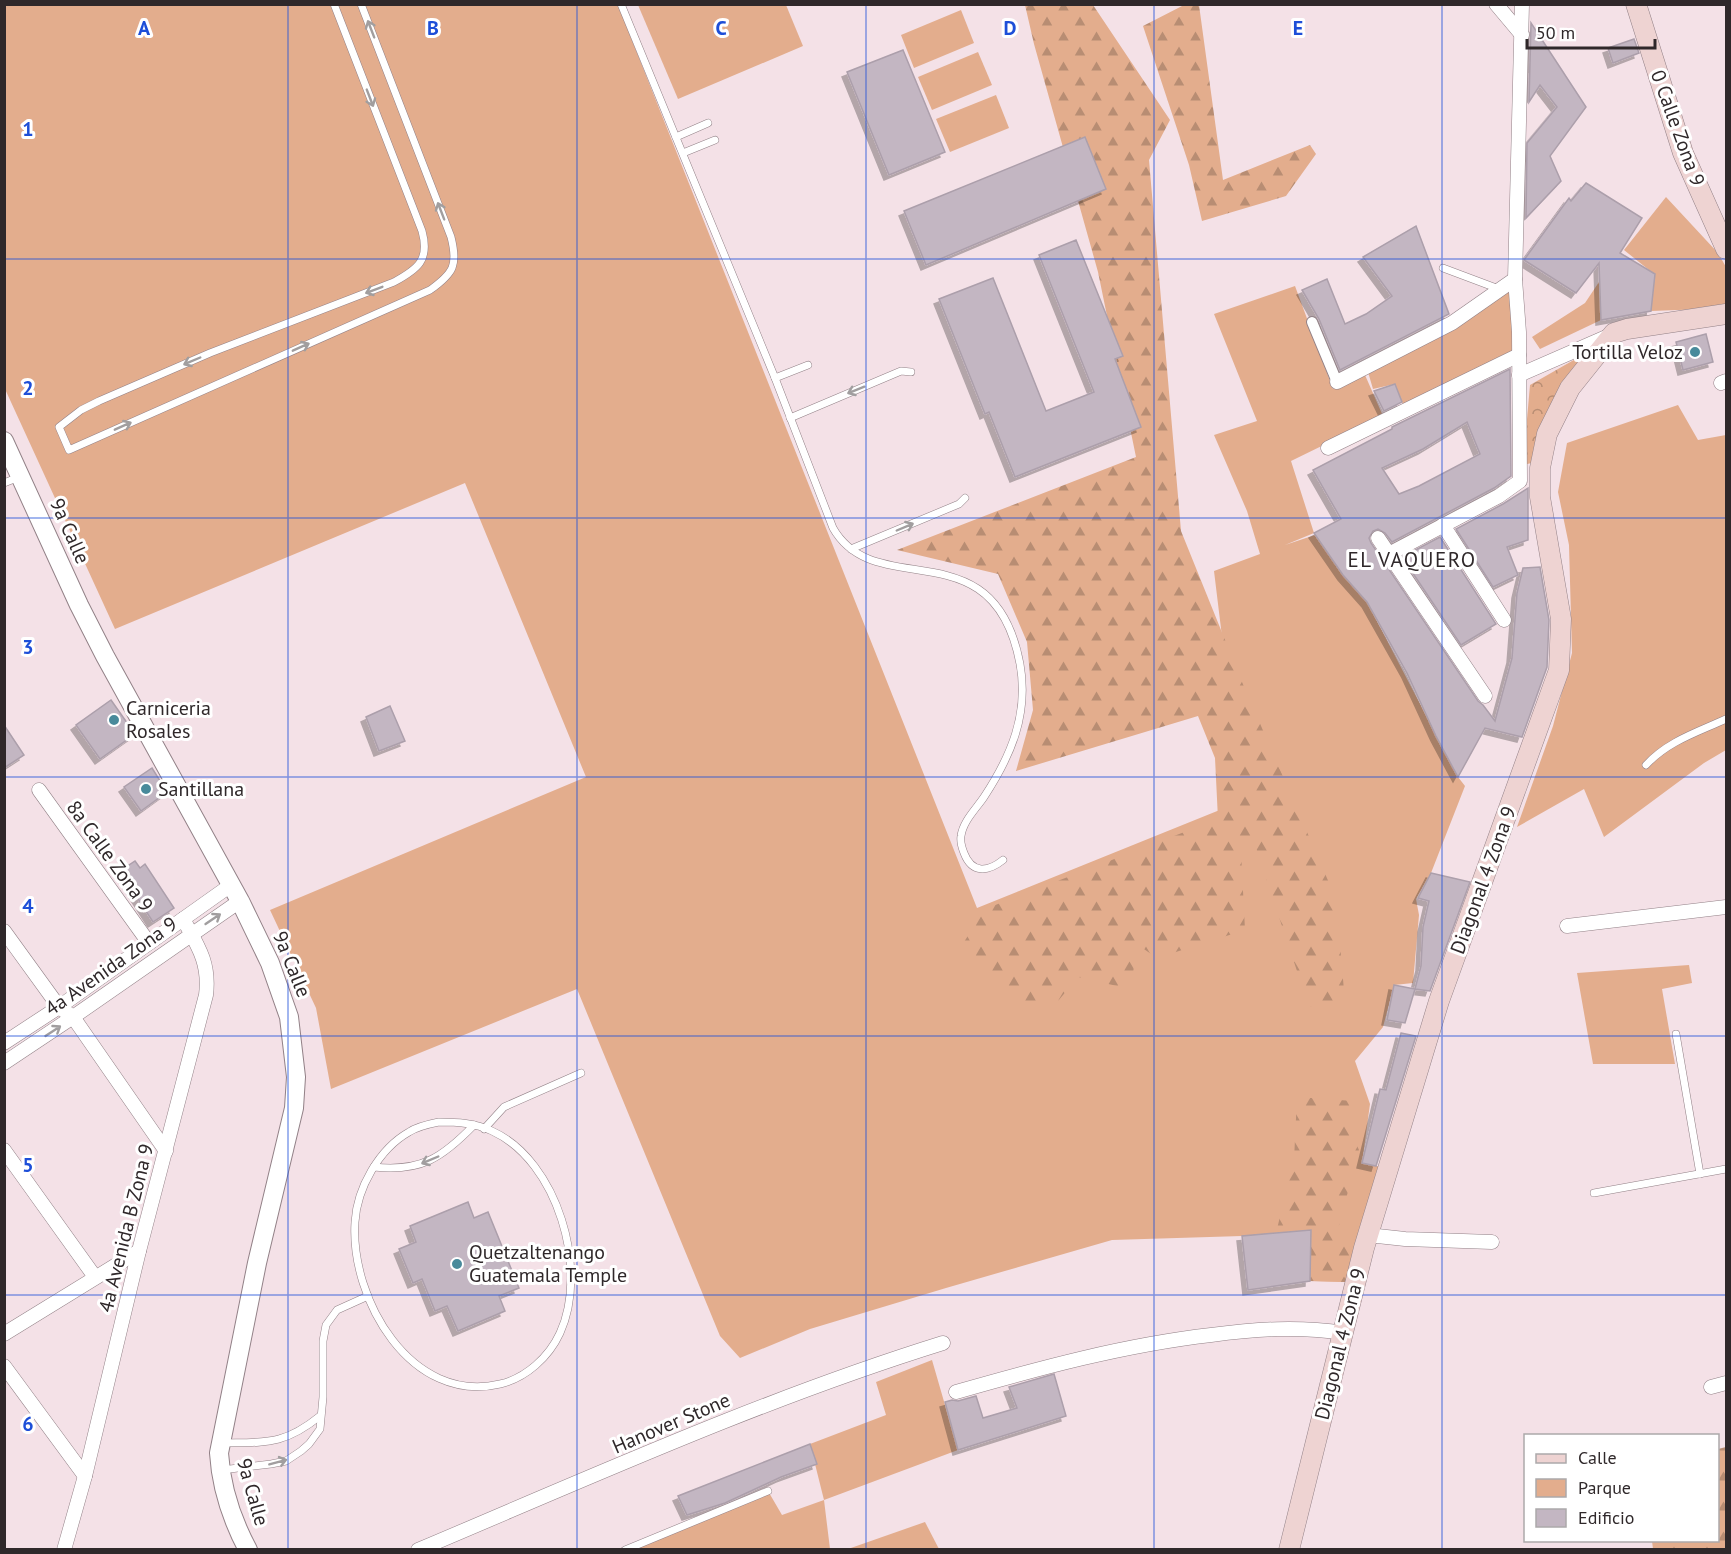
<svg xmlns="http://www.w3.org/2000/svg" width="1731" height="1554" font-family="'PT Sans',sans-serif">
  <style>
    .green { fill: #e3ad8d }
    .forest { fill: url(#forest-firs) }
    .park { fill: url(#park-crowns) }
    .building { fill: #c3b6c2; stroke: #ac9fab; stroke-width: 1.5; fill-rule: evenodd; filter: url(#shadow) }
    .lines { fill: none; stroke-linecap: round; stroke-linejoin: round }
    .service-casing { stroke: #928187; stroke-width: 8 }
    .pedestrian-casing { stroke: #928187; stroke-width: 12 }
    .minor-casing { stroke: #928187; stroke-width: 15 }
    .tertiary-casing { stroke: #928187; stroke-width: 20 }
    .secondary-casing { stroke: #928187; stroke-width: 21 }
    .service { stroke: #fff; stroke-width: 7 }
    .pedestrian { stroke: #fff; stroke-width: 10 }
    .minor { stroke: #fff; stroke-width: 14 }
    .tertiary { stroke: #fff; stroke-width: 18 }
    .secondary { stroke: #eed3d2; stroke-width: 20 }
    .oneway { stroke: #a19e9f }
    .grid { fill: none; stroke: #1d4ed8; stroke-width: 1.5; stroke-opacity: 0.55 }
    .poi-dot { fill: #488a9b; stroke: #fff; stroke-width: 2 }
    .labels { text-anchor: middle; stroke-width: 6; stroke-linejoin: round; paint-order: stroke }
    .street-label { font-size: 20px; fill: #2f282a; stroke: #fff }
    .poi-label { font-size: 20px; fill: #2f282a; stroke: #fff; text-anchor: start }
    .neighbourhood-label { font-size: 21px; letter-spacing: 1.5px; fill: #2f282a; stroke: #fff }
    .grid-label { font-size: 20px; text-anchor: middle; font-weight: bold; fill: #1d4ed8; stroke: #fff; stroke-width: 6; stroke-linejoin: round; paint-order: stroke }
  </style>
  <defs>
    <pattern id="forest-firs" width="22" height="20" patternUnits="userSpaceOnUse" patternTransform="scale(1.5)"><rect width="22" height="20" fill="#e3ad8d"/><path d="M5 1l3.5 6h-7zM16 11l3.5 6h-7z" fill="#b88d73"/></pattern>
    <pattern id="park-crowns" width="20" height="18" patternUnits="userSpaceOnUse" patternTransform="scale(1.5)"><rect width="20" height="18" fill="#e3ad8d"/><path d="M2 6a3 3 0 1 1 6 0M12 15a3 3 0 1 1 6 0" fill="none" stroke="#b88d73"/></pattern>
    <filter id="shadow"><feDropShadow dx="-5" dy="5" stdDeviation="0" flood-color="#0004"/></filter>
  </defs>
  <rect width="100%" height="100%" fill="#f4e1e7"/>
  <g class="green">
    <polygon points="5,5 618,5 977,908 1242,801 1214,571 1260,554 1247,511 1214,435 1257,421 1214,314 1295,286 1333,389 1365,375 1383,416 1291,461 1314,533 1285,545 1315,535 1367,602 1458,777 1465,786 1431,873 1416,899 1419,915 1413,983 1394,985 1383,1027 1355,1061 1370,1104 1362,1163 1382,1167 1347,1282 1310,1281 1311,1231 1242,1236 1112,1240 946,1288 810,1329 740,1358 720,1336 577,989 331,1089 316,1008 270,910 586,777 465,483 115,629 5,389"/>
    <polygon points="638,5 786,5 803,46 678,99"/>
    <polygon points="961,10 974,43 914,68 901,35"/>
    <polygon points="978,52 992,85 932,110 918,77"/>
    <polygon points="996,95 1009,128 950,152 936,119"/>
    <polygon points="1666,197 1718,253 1726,267 1726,304 1705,309 1651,311 1654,274 1624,250"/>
    <polygon points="1599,282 1601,320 1540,349 1532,337 1585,303"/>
    <polygon points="1510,287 1514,352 1404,407 1395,384 1373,389 1368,372"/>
    <polygon points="1678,405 1698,440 1726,435 1726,750 1704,763 1604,837 1584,789 1517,827 1553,726 1572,653 1569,545 1558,492 1567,443"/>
    <polygon points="1689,965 1692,983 1662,989 1675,1064 1593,1064 1577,973"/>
    <polygon points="932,1360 958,1450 824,1500 830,1549 625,1550 768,1491 782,1515 824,1500 810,1444 886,1415 876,1382"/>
    <polygon points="925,1522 939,1549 848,1549"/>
  </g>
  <g class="forest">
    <polygon points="1025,5 1093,5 1170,120 1149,160 1181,531 1242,682 1336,899 1345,1002 1309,1007 1255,845 1241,852 1245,930 1157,958 1138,945 1130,989 1078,977 1058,1001 1020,1008 964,942 985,909 1218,819 1215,758 1198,716 1016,771 1033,710 1027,642 998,574 897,550 1136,457 1098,272 1034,44"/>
    <polygon points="1184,5 1199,5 1223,180 1310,145 1316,154 1286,196 1202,221 1189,165 1143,26"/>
    <polygon points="1297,1097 1353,1101 1348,1126 1359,1150 1338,1229 1355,1236 1347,1282 1310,1281 1310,1231 1276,1233 1294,1160"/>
    <polygon points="1726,1447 1726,1549 1653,1549 1652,1541 1718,1540 1718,1449"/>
  </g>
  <polygon class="park" points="1579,357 1580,366 1536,462 1523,465 1530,385"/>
  <g class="building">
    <polygon points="1531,23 1586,107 1550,156 1561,181 1526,218 1527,143 1557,107 1540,85 1529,102"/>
    <polygon points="1634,39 1639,53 1613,63 1608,48"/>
    <polygon points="903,50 945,152 889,175 847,72"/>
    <polygon points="1085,137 1106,189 926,265 904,211"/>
    <polygon points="1586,183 1642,218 1620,253 1655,274 1651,311 1601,320 1599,263 1576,293 1524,260 1569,198 1571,201"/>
    <polygon points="1416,226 1449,314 1340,370 1319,319 1302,290 1327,279 1345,324 1366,314 1392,296 1363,257"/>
    <polygon points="1076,240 1123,356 1115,359 1141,427 1015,477 989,412 985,414 939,299 993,278 1046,411 1094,392 1039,255"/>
    <polygon points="1706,334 1713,362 1683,370 1676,342"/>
    <path d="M1510,369L1511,476L1494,488L1392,542L1385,533L1378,529L1373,531L1369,538L1371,543L1478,701L1483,705L1495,721L1512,658L1517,593L1523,568L1540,567L1549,620L1547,667L1522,737L1485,728L1458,777L1436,736L1407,673L1367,602L1343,575L1314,533L1341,519L1313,470L1392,429V427ZM1467,422L1480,454L1419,486L1399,494L1382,468L1423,449Z"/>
    <polygon points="1395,384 1402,402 1384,411 1374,391"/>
    <polygon points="1528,488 1528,540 1507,547 1518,575 1493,587 1456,529 1503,504"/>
    <polygon points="1440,537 1496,624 1461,645 1402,557"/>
    <polygon points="111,700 135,734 100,759 76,725"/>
    <polygon points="390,706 405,741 379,751 366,717"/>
    <polygon points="4,725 24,755 4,768"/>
    <polygon points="152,768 167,792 141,811 124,787"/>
    <polygon points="135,861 140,868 145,864 174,908 153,922 120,871"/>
    <polygon points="1431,873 1470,882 1430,991 1415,989 1421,966 1423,927 1429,901 1418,898"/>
    <polygon points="1394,985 1415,989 1405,1023 1387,1020"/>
    <polygon points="1401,1033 1416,1036 1376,1166 1362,1163 1380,1089 1386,1090"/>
    <polygon points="468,1202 474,1218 488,1212 519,1288 499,1296 505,1311 458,1331 447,1306 435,1311 422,1279 413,1283 399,1249 416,1242 410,1226"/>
    <polygon points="1311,1230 1310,1281 1248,1290 1242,1236"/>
    <polygon points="1054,1374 1066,1416 958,1450 945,1402 952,1400 958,1401 976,1396 983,1418 1017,1408 1009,1387"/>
    <polygon points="810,1444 817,1464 781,1477 725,1503 687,1515 678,1496"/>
  </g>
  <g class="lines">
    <g class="service-casing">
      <g id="service">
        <path d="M334,4L422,231C430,260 418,269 394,282L210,353L99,401L81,410L59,427L69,450L430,290C454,273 458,265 451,237L361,4"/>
        <path d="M621,4L775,378L833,528C876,604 994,525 1020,664C1029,714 1011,756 984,797C976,809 963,821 961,836C960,842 962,848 964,853C972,874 988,872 1003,860"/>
        <polyline points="676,137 708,123"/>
        <polyline points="683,153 715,140"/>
        <polyline points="1443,268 1499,289"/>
        <polyline points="775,378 808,365"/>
        <polyline points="790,418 901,371 911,372"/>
        <polyline points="4,483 19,477"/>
        <polyline points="851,549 959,504 965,498"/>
        <path d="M1646,765C1668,741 1698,732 1726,719"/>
        <polyline points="1676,1034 1700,1174"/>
        <path d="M439,1122C457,1122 475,1123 492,1131C558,1161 589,1270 560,1333C549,1357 526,1378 500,1384C411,1405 350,1299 355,1222C357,1188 379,1149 409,1132C418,1126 429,1124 439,1122Z"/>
        <polyline points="484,1129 504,1107 581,1073"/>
        <path d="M374,1167C421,1172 442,1158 474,1125"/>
        <polyline points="1594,1193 1726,1169"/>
        <path d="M221,1443C265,1442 283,1446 320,1416"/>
        <polyline points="222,1470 271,1464 286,1461 301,1451 309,1444 320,1429 323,1397 323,1341 326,1325 337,1310 368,1296"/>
        <polyline points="625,1550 768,1491"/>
      </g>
    </g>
    <g class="pedestrian-casing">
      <polyline id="pedestrian" points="1312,322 1337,382"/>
    </g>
    <g class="minor-casing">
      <g id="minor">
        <polyline points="1496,4 1522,35"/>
        <polyline points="1519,375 1611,335"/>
        <polyline points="1337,382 1452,323 1515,279"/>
        <polyline points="1721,383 1726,381"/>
        <polyline points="1328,448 1519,355"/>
        <polyline points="1443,525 1504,620"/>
        <polyline points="1378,538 1485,696"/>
        <polyline points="1389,554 1499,496 1520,481 1519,332 1515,279 1522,4"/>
        <polyline points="39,790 149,943"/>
        <polyline points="1567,926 1726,907"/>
        <polyline points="4,931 59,1007 73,1017 166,1151"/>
        <polyline points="4,1043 59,1007 231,885"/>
        <polyline points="4,1063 73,1017 240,901"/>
        <polyline points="4,1150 95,1277"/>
        <polyline points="1368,1235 1405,1239 1492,1242"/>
        <polyline points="4,1334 139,1251"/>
        <polyline points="4,1366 85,1476"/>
        <polyline points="1711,1387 1726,1383"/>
        <path d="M956,1392C1040,1368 1124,1345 1211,1335C1256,1329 1298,1326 1344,1333"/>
        <path d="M64,1550L85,1476L139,1251L206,995C210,963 198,946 183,919"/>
        <path d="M418,1550C591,1477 763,1399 943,1343"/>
      </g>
    </g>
    <g class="tertiary-casing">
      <path id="tertiary" d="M4,441L79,605L105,656L240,901L270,963L289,1017L296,1077L294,1108L257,1263L219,1453C221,1486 232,1520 248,1550"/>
    </g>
    <g class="secondary-casing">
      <g id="secondary">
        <polyline points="1636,4 1683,153 1726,249"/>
        <polyline points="1289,1550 1364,1248 1439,1001 1559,670 1561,619 1540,497 1540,468 1547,434 1570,388 1614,333 1627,329 1726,314"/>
      </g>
    </g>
    <use href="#service" class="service"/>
    <use href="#pedestrian" class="pedestrian"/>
    <use href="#minor" class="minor"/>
    <use href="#tertiary" class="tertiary"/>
    <use href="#secondary" class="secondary"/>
  </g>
  <defs><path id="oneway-shaft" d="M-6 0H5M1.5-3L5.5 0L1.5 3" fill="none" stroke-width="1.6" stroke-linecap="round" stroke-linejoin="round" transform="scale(1.5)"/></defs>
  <g class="oneway">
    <use href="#oneway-shaft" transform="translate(371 29) rotate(-111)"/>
    <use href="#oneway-shaft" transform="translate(370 98) rotate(69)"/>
    <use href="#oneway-shaft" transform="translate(441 211) rotate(-111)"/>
    <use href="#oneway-shaft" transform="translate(374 290) rotate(159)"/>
    <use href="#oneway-shaft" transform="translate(301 347) rotate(-24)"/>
    <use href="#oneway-shaft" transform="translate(192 361) rotate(157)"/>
    <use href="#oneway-shaft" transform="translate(856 390) rotate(158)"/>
    <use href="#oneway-shaft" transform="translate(123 426) rotate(-24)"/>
    <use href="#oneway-shaft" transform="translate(905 527) rotate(-23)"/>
    <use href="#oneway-shaft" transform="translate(213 919) rotate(-34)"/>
    <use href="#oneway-shaft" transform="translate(53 1031) rotate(-33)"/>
    <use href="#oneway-shaft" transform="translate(430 1160) rotate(157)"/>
    <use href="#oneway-shaft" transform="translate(278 1462) rotate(-15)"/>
  </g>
  <path class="grid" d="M288,4V1550M577,4V1550M866,4V1550M1154,4V1550M1442,4V1550M4,259H1726M4,518H1726M4,777H1726M4,1036H1726M4,1295H1726"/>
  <g class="poi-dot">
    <circle cx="1695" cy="352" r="6"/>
    <circle cx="114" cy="720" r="6"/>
    <circle cx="146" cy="789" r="6"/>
    <circle cx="457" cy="1264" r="6"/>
  </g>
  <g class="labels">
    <g class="street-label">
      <text transform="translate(1678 128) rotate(70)" y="7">0 Calle Zona 9</text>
      <text transform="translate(70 531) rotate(66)" y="7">9a Calle</text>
      <text transform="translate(110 856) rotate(54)" y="7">8a Calle Zona 9</text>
      <text transform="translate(1483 880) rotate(-70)" y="7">Diagonal 4 Zona 9</text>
      <text transform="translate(292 964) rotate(68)" y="7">9a Calle</text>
      <text transform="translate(111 966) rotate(-35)" y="7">4a Avenida Zona 9</text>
      <text transform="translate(126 1228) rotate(-76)" y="7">4a Avenida B Zona 9</text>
      <text transform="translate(1340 1344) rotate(-76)" y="7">Diagonal 4 Zona 9</text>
      <text transform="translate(671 1423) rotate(-23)" y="7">Hanover Stone</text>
      <text transform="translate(253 1492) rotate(74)" y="7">9a Calle</text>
    </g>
    <g class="poi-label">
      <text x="1683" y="359" text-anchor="end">Tortilla Veloz</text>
      <text x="126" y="715">Carniceria<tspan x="126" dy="23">Rosales</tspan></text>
      <text x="158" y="796">Santillana</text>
      <text x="469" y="1259">Quetzaltenango<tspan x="469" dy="23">Guatemala Temple</tspan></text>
    </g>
    <g class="neighbourhood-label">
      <text x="1412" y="567">EL VAQUERO</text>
    </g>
  </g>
  <g class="grid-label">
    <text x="144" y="35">A</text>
    <text x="433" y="35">B</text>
    <text x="721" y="35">C</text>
    <text x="1010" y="35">D</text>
    <text x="1298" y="35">E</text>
    <text x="28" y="136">1</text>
    <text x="28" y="395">2</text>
    <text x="28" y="654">3</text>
    <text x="28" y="913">4</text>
    <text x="28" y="1172">5</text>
    <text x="28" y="1431">6</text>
  </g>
  <rect width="1731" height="1554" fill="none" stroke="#2f282a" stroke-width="12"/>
  <rect x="1524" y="1434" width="195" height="108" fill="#ffffff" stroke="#aca9aa" stroke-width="1.5"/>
  <rect x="1536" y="1454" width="30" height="9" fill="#eed3d2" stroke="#aca9aa" stroke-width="1.5"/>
  <text x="1578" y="1464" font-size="18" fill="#2f282a">Calle</text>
  <rect x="1536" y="1479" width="30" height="18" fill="#e3ad8d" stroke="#aca9aa" stroke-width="1.5"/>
  <text x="1578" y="1494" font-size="18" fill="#2f282a">Parque</text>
  <rect x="1536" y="1509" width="30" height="18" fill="#c3b6c2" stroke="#aca9aa" stroke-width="1.5"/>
  <text x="1578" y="1524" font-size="18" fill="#2f282a">Edificio</text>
  <path d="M1527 39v9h128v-9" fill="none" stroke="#2f282a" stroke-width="3"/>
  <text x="1536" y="39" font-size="18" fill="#2f282a" stroke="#ffffff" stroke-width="4.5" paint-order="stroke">50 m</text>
</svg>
